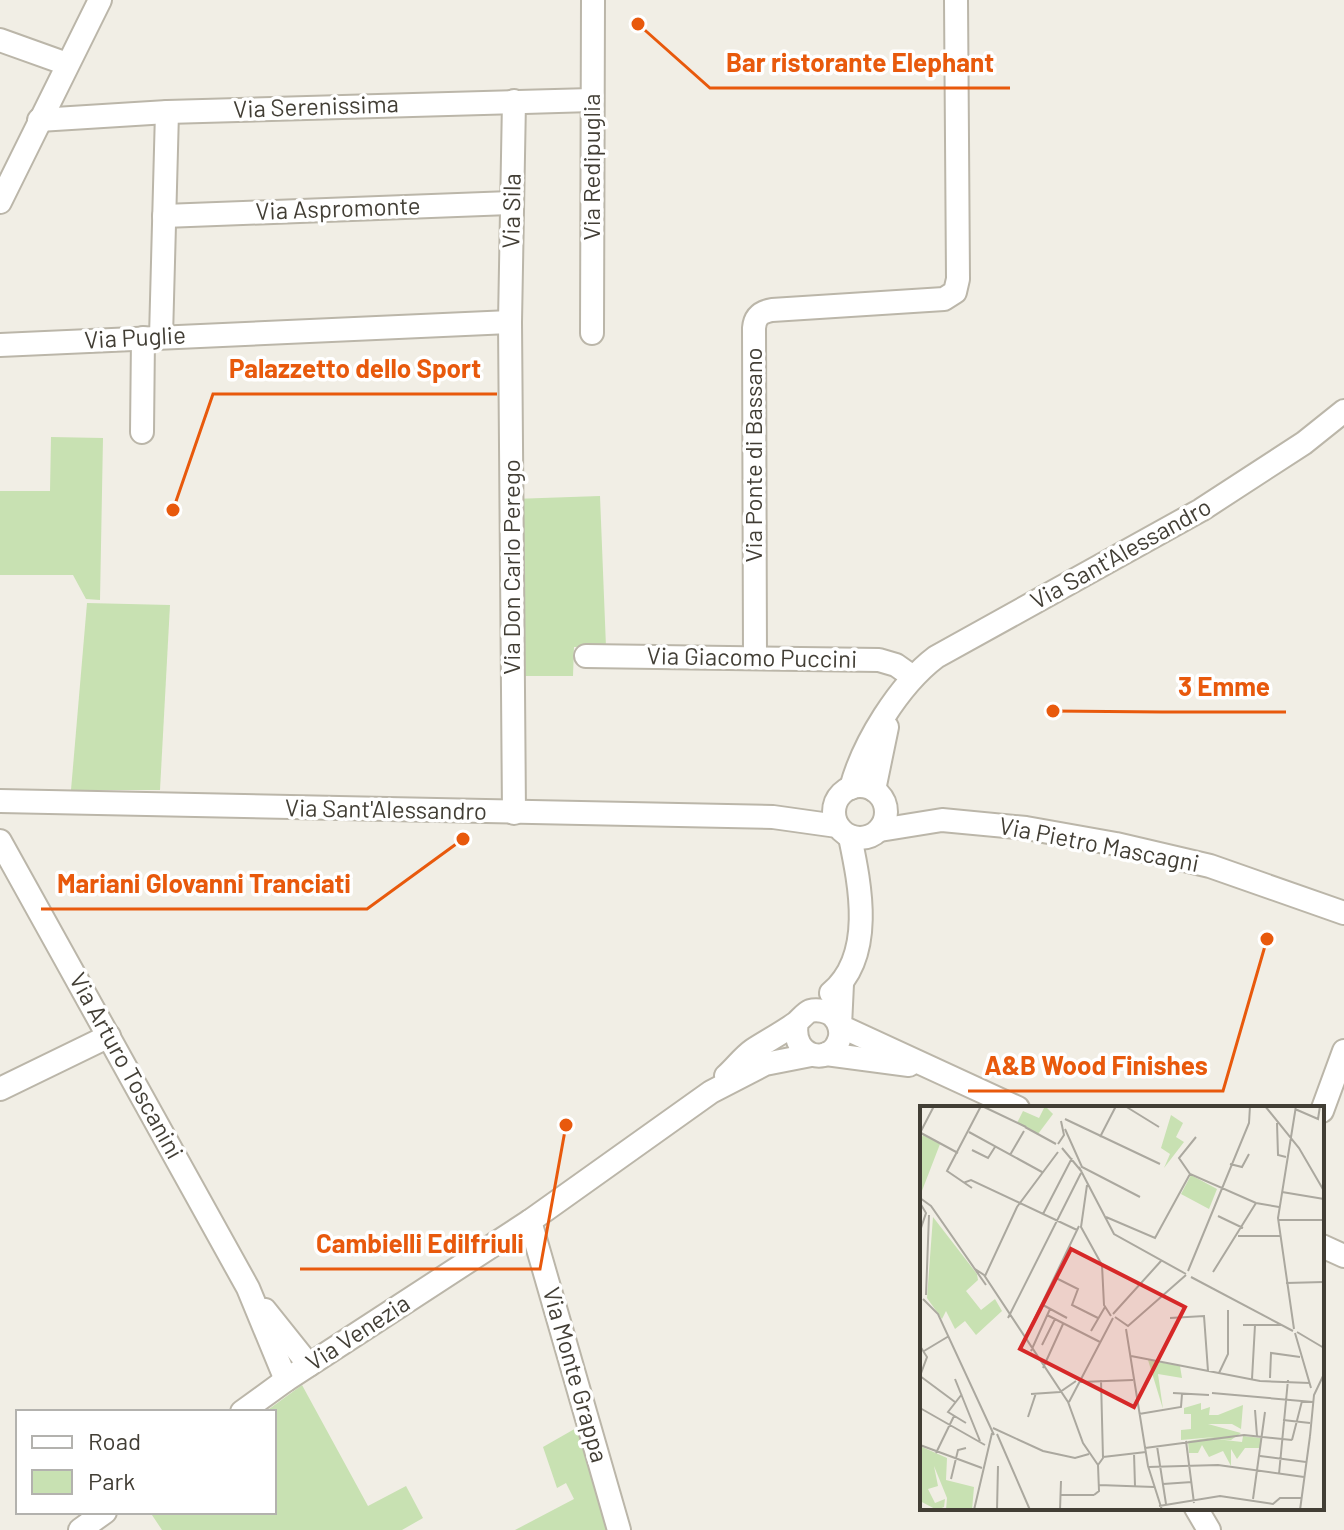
<svg xmlns="http://www.w3.org/2000/svg" width="1344" height="1530" font-family="Barlow,sans-serif">
  <style>
    .green { fill: #c8e1b2 }
    .lines { fill: none; stroke-linecap: round; stroke-linejoin: round }
    .minor-casing { stroke: #bbb6a9; stroke-width: 26 }
    .minor { stroke: #fff; stroke-width: 22 }
    .labels { text-anchor: middle; stroke-width: 7; stroke-linejoin: round; paint-order: stroke }
    .street-label { font-size: 24px; fill: #423e35; stroke: #fff }
    .inset-road { fill: none; stroke: #aba89f; stroke-width: 2 }
    .view { fill: #d62828; fill-opacity: 0.15; stroke: #d62828; stroke-width: 4 }
    .inset-edge { fill: none; stroke: #423e35; stroke-width: 4 }
    .leader { fill: none; stroke: #e8590c; stroke-width: 3 }
    .callout-dot { fill: #e8590c; stroke: #fff; stroke-width: 3 }
    .callout-label { font-size: 26px; text-anchor: middle; font-weight: bold; fill: #e8590c; stroke: #fff; stroke-width: 7; stroke-linejoin: round; paint-order: stroke }
  </style>
  <rect width="100%" height="100%" fill="#f1eee5"/>
  <g class="green">
    <polygon points="51,437 103,438 100,600 86,599 73,575 0,575 0,491 50,491"/>
    <polygon points="600,496 606,647 574,647 573,676 516,676 513,499"/>
    <polygon points="87,603 170,605 160,790 71,790"/>
    <polygon points="302,1385 368,1506 406,1486 423,1518 402,1530 162,1530 150,1512 274,1512 274,1412 265,1412"/>
    <polygon points="578,1427 608,1530 515,1530 574,1499 566,1483 557,1488 543,1447"/>
  </g>
  <g class="lines">
    <g class="minor-casing">
      <g id="minor">
        <polyline points="0,40 67,64"/>
        <polyline points="514,101 510,322 514,813"/>
        <polyline points="39,120 167,112 592,100"/>
        <polyline points="0,202 100,0"/>
        <polyline points="164,216 512,203"/>
        <polyline points="592,333 593,0"/>
        <polyline points="161,337 167,112"/>
        <polyline points="0,345 510,322"/>
        <polyline points="142,432 143,338"/>
        <polyline points="586,656 879,660 896,665 913,677"/>
        <path d="M755,657L754,328C755,316 761,312 772,310L944,299L955,292L958,279L956,0"/>
        <circle cx="860" cy="812" r="26"/>
        <path d="M851,788C863,743 899,685 936,657L1201,510L1304,443L1344,411"/>
        <polyline points="874,790 887,727"/>
        <polyline points="0,801 773,817 837,826"/>
        <polyline points="880,830 942,820 1026,828 1116,844 1210,866 1344,913"/>
        <polyline points="0,841 248,1288 286,1380"/>
        <polyline points="842,984 840,1026 1018,1108"/>
        <path d="M831,993C875,956 860,885 850,837"/>
        <polyline points="826,1054 909,1065"/>
        <path d="M726,1076C735,1068 743,1057 753,1050C767,1041 782,1033 796,1023C800,1020 805,1013 810,1011C817,1009 828,1011 833,1016C839,1022 842,1032 839,1040C831,1066 790,1059 797,1022"/>
        <polyline points="0,1089 109,1036"/>
        <polyline points="1322,1111 1344,1051"/>
        <polyline points="530,1221 619,1530"/>
        <polyline points="1322,1246 1344,1256"/>
        <polyline points="265,1310 309,1365"/>
        <polyline points="242,1412 286,1380 530,1221 711,1092 765,1064 811,1055"/>
        <polyline points="1196,1508 1209,1530"/>
        <polyline points="80,1530 105,1512"/>
      </g>
    </g>
    <use href="#minor" class="minor"/>
  </g>
  <g class="labels">
    <g class="street-label">
      <text transform="translate(316 107) rotate(-2)" y="8">Via Serenissima</text>
      <text transform="translate(592 167) rotate(-90)" y="8">Via Redipuglia</text>
      <text transform="translate(338 209) rotate(-2)" y="8">Via Aspromonte</text>
      <text transform="translate(512 211) rotate(-89)" y="8">Via Sila</text>
      <text transform="translate(135 338) rotate(-3)" y="8">Via Puglie</text>
      <text transform="translate(754 455) rotate(-90)" y="8">Via Ponte di Bassano</text>
      <text transform="translate(1121 554) rotate(-29)" y="8">Via Sant'Alessandro</text>
      <text transform="translate(512 567) rotate(-90)" y="8">Via Don Carlo Perego</text>
      <text transform="translate(752 658) rotate(1)" y="8">Via Giacomo Puccini</text>
      <text transform="translate(386 810) rotate(1)" y="8">Via Sant'Alessandro</text>
      <text transform="translate(1099 845) rotate(11)" y="8">Via Pietro Mascagni</text>
      <text transform="translate(126 1066) rotate(61)" y="8">Via Arturo Toscanini</text>
      <text transform="translate(358 1333) rotate(-33)" y="8">Via Venezia</text>
      <text transform="translate(575 1375) rotate(74)" y="8">Via Monte Grappa</text>
    </g>
  </g>
  <g transform="translate(920 1106)">
    <rect width="404" height="404" fill="#f1eee5"/>
    <path d="M125,0L133,8L118,28L97,17L103,5L119,12ZM251,9L263,17L256,31L264,36L244,62L250,48L241,42ZM3,29L20,38L0,90V35ZM271,69L297,83L289,103L261,88ZM13,111L57,168L58,174L46,185L61,204L75,193L82,205L56,229L45,215L35,223L26,205L22,213L7,192ZM228,254L260,260L262,272L238,268L243,303ZM281,297V304L290,301L289,309H298L323,299L321,323L312,318H288L321,327L311,334L296,333L322,336L323,330L341,332L340,342H325L317,353L311,343V360L303,345L289,351L282,339L278,347H269L268,335L294,331L261,334V324L271,323V308H264V302ZM0,340L27,352L26,374L54,381L52,404H26L27,392L14,360L18,380L8,383L15,397L25,393L24,401L17,404L0,395Z" fill="#c8e1b2"/>
    <path class="inset-road" d="M62,0L106,21M205,0L239,21M345,0L379,42L404,85M375,3L398,13L400,0M145,13L240,58M357,17L358,49L366,51M105,21L136,38M145,23L162,61L220,91M49,26L122,66M0,27L14,0M1,27L38,47M180,31L196,0M276,31L259,52L270,68L336,97L359,101M138,38L144,29L141,15M142,42L162,66M52,44L68,52L75,41M90,49L104,25M310,58L322,61L329,48M159,61L194,128L266,168M43,77L51,74L157,124M167,79L161,121L182,159L184,199L191,210M52,82L27,65L61,0M362,86L404,93M0,92L11,100L66,179M0,97L6,107L0,125M123,108L152,52M298,110L323,122M186,111L235,132L270,68M358,114H404M318,130H360M55,163L64,169L148,296L163,337L178,359L179,385L174,389M268,165L329,17L330,0M293,166L336,97M65,170L97,101L138,46M134,171L158,183L152,199L178,212M271,171L373,225M366,177L404,176M6,189L9,109M3,193L18,208L74,329M123,199L147,212M193,208L241,155M127,209L180,236M195,211L208,220L266,169M88,212L161,67M250,212L284,210L288,265M323,219H360M206,223L228,360L242,404M374,223L358,112L376,0M171,225L185,201M377,226L404,242M375,227L391,282M104,235L159,120M122,239L135,213M0,240L7,251L0,270M4,245L29,230M111,245L130,203M211,250L340,275L390,277M123,262L143,218M299,267L308,248V204M0,270L35,296M350,272L351,247L380,251M35,273L60,335M332,273L335,219M160,276L213,274M253,287L289,289M292,287L393,296M42,288L28,306L46,317M111,288L140,286L156,275M149,296L193,212M0,302L65,339M335,304L337,330M219,308L261,301L262,288M108,311L116,287M363,314L390,317M73,322L123,345L155,352L169,348M77,328L110,404M390,330L394,289L404,268M372,334L382,295M266,335L274,397M0,339L62,362M237,340L246,398M225,342L324,329L372,334M16,347L34,310M214,347L215,380M340,350L386,356M183,351L226,346M178,359L183,352L181,274M228,361L298,359L384,371M359,368L368,274M31,373L38,344L46,342M243,378L272,376M179,379L234,381M140,389H174M333,393L345,306M239,400L300,390L353,398L360,392H381M54,404L72,327M77,404L78,360M140,404L141,375M380,404L390,330"/>
    <path class="view" d="M151,143L265,201L214,301L100,243Z"/>
    <rect width="404" height="404" class="inset-edge"/>
  </g>
  <path class="leader" d="M638 24L710 88H1010M173 510L213 394H497M1053 711L1162 712H1286M463 839L367 909H41M1267 939L1223 1091H968M566 1125L540 1269H300"/>
  <g class="callout-dot">
    <circle cx="638" cy="24" r="8"/>
    <circle cx="173" cy="510" r="8"/>
    <circle cx="1053" cy="711" r="8"/>
    <circle cx="463" cy="839" r="8"/>
    <circle cx="1267" cy="939" r="8"/>
    <circle cx="566" cy="1125" r="8"/>
  </g>
  <g class="callout-label">
    <text x="860" y="72">Bar ristorante Elephant</text>
    <text x="355" y="378">Palazzetto dello Sport</text>
    <text x="1224" y="696">3 Emme</text>
    <text x="204" y="893">Mariani GIovanni Tranciati</text>
    <text x="1096" y="1075">A&amp;B Wood Finishes</text>
    <text x="420" y="1253">Cambielli Edilfriuli</text>
  </g>
  <rect x="16" y="1410" width="260" height="104" fill="#ffffff" stroke="#b3b2ae" stroke-width="2"/>
  <rect x="32" y="1436" width="40" height="12" fill="#ffffff" stroke="#b3b2ae" stroke-width="2"/>
  <text x="88" y="1450" font-size="24" fill="#423e35">Road</text>
  <rect x="32" y="1470" width="40" height="24" fill="#c8e1b2" stroke="#b3b2ae" stroke-width="2"/>
  <text x="88" y="1490" font-size="24" fill="#423e35">Park</text>
</svg>
